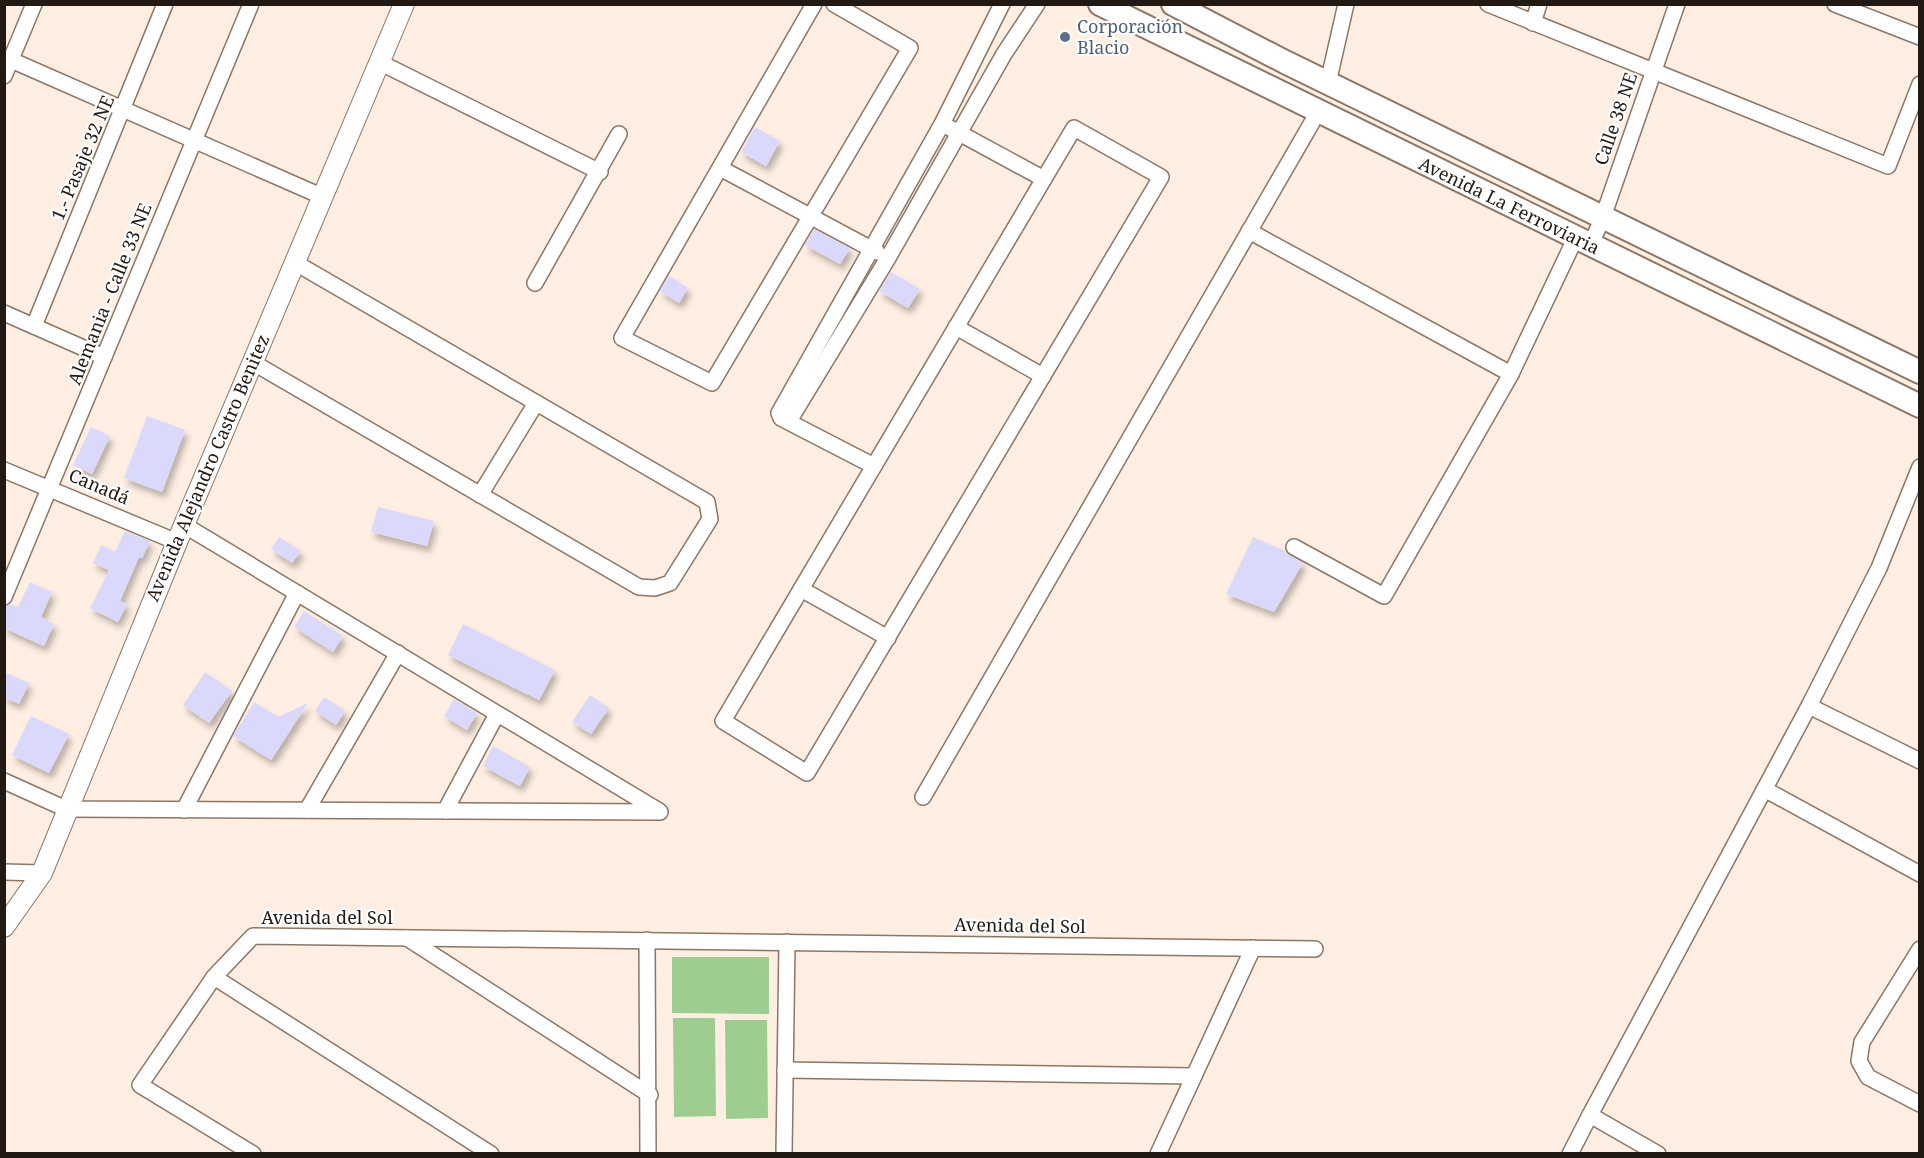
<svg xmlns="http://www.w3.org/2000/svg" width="1924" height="1158" font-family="'Noto Serif',serif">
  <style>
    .green { fill: #9ece8f }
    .building { fill: #dbd9fb; filter: url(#shadow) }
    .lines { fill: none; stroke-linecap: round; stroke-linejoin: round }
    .minor-casing { stroke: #8d7664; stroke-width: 18 }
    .tertiary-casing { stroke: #8d7664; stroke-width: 22 }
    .secondary-casing { stroke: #8d7664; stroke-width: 26 }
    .minor { stroke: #fff; stroke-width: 15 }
    .tertiary { stroke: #fff; stroke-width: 20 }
    .secondary { stroke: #fff; stroke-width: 22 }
    .service-dot { fill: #5c6f8a; stroke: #fff; stroke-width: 2 }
    .labels { text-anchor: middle; stroke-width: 4.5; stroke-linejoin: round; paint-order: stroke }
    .service-label { font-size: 18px; fill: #4e5e75; stroke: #fff; text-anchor: start }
    .street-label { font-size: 18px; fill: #221912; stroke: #fff }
  </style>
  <defs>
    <filter id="shadow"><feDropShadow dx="3.5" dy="6" stdDeviation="3" flood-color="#0004"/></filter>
  </defs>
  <rect width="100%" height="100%" fill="#feefe2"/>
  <g class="green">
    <polygon points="672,957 769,957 769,1014 672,1013"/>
    <polygon points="673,1018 715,1018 716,1116 674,1117"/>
    <polygon points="725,1020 767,1020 768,1118 726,1119"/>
  </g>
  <g class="building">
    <polygon points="755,127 780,141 766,166 741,152"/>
    <polygon points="814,229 850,248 840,264 805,245"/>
    <polygon points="891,272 920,289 908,308 879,291"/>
    <polygon points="669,276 688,288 679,303 660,291"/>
    <polygon points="147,416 185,430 162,492 124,478"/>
    <polygon points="91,427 110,436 92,474 73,465"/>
    <polygon points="378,507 434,521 427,546 371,532"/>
    <polygon points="125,531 150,541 142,558 139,557 120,601 127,604 118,622 90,608 109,570 93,563 101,545 115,552"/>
    <polygon points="279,537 301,551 292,563 271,549"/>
    <polygon points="1253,537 1285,551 1303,563 1274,612 1226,594"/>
    <polygon points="30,582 52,592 41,617 54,624 44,646 4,628 4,607 10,604 18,607"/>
    <polygon points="304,611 343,636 333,652 294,627"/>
    <polygon points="463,624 555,670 539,700 448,655"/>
    <polygon points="4,672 29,683 19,704 4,697"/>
    <polygon points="205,672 232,691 209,723 183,705"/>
    <polygon points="590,695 609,708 591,734 572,722"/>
    <polygon points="324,697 345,711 336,725 315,711"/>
    <polygon points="454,699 477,713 467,730 444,716"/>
    <polygon points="254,702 278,717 308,703 271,760 233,736"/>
    <polygon points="31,716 69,734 49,773 12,755"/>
    <polygon points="493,746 530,767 520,786 483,766"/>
  </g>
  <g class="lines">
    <g class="minor-casing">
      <g id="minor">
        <polyline points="814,4 622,338 712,383 910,48 834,4"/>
        <polyline points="1488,4 1888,166 1920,84"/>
        <polyline points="1835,4 1920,37"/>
        <polyline points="1533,23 1539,4"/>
        <polyline points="11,60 321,196"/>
        <polyline points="379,62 600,172"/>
        <polyline points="4,76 34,4"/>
        <polyline points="1328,83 1346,4"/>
        <polyline points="950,128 1044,179"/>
        <polygon points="1074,128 1161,177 807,773 723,721"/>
        <polyline points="720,168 877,252"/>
        <polyline points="1249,231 1511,374"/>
        <polyline points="1590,246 1603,217 1677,4"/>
        <polyline points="535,283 619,134"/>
        <polyline points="4,313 104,357"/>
        <polyline points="34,326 165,4"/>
        <polyline points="956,327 1043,376"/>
        <polyline points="252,362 639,587 655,588 670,583 710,519 707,502 294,262"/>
        <polyline points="789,421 888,258 1004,54 1037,4"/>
        <polyline points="874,466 781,418 779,413 942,124 1002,4"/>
        <polyline points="4,470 177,542"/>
        <polyline points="480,495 536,403"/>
        <polyline points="184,525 659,811"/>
        <polyline points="1294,547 1384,596 1511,374 1575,239"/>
        <polyline points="801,589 888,638"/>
        <polyline points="4,597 251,4"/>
        <polyline points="1809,706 1920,761"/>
        <polyline points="4,781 66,809 660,812"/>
        <polyline points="1766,790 1920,874"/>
        <polyline points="923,797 1318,112"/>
        <polyline points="184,810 297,593"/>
        <polyline points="307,810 398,653"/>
        <polyline points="445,811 497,714"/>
        <polyline points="4,872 42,873"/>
        <polyline points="407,938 650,1095"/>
        <polyline points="647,940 648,1154"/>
        <polyline points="1920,949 1862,1042 1859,1061 1868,1077 1920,1104"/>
        <polyline points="214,977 491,1154"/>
        <polyline points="785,1070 1194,1076"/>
        <polyline points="253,1154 140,1085 214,977 253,936 1315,949"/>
        <polyline points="784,1154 787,942"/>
        <polyline points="1158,1154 1253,948"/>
        <polyline points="1570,1154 1590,1115"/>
        <polyline points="1658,1154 1590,1115 1809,706 1879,568 1920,467"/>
      </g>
    </g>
    <g class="tertiary-casing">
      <polyline id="tertiary" points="4,927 42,873 184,525 404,4"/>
    </g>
    <g class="secondary-casing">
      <g id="secondary">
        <polyline points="1100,4 1920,406"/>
        <polyline points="1173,4 1285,62 1920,372"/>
      </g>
    </g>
    <use href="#minor" class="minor"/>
    <use href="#tertiary" class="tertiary"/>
    <use href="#secondary" class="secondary"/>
  </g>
  <circle class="service-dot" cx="1065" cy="37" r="6"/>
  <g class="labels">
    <g class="service-label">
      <text x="1077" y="33">Corporación<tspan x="1077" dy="21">Blacio</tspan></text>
    </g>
    <g class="street-label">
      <text transform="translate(1616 119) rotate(-71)" y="6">Calle 38 NE</text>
      <text transform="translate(83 158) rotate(-67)" y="6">1.- Pasaje 32 NE</text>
      <text transform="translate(1509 206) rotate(26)" y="6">Avenida La Ferroviaria</text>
      <text transform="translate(110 294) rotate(-68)" y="6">Alemania - Calle 33 NE</text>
      <text transform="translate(208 468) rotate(-67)" y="6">Avenida Alejandro Castro Benitez</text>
      <text transform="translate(99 487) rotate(23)" y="6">Canadá</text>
      <text x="327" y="924">Avenida del Sol</text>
      <text transform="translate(1020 926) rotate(1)" y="6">Avenida del Sol</text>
    </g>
  </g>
  <rect width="1924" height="1158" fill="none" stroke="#221912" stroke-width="12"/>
</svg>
